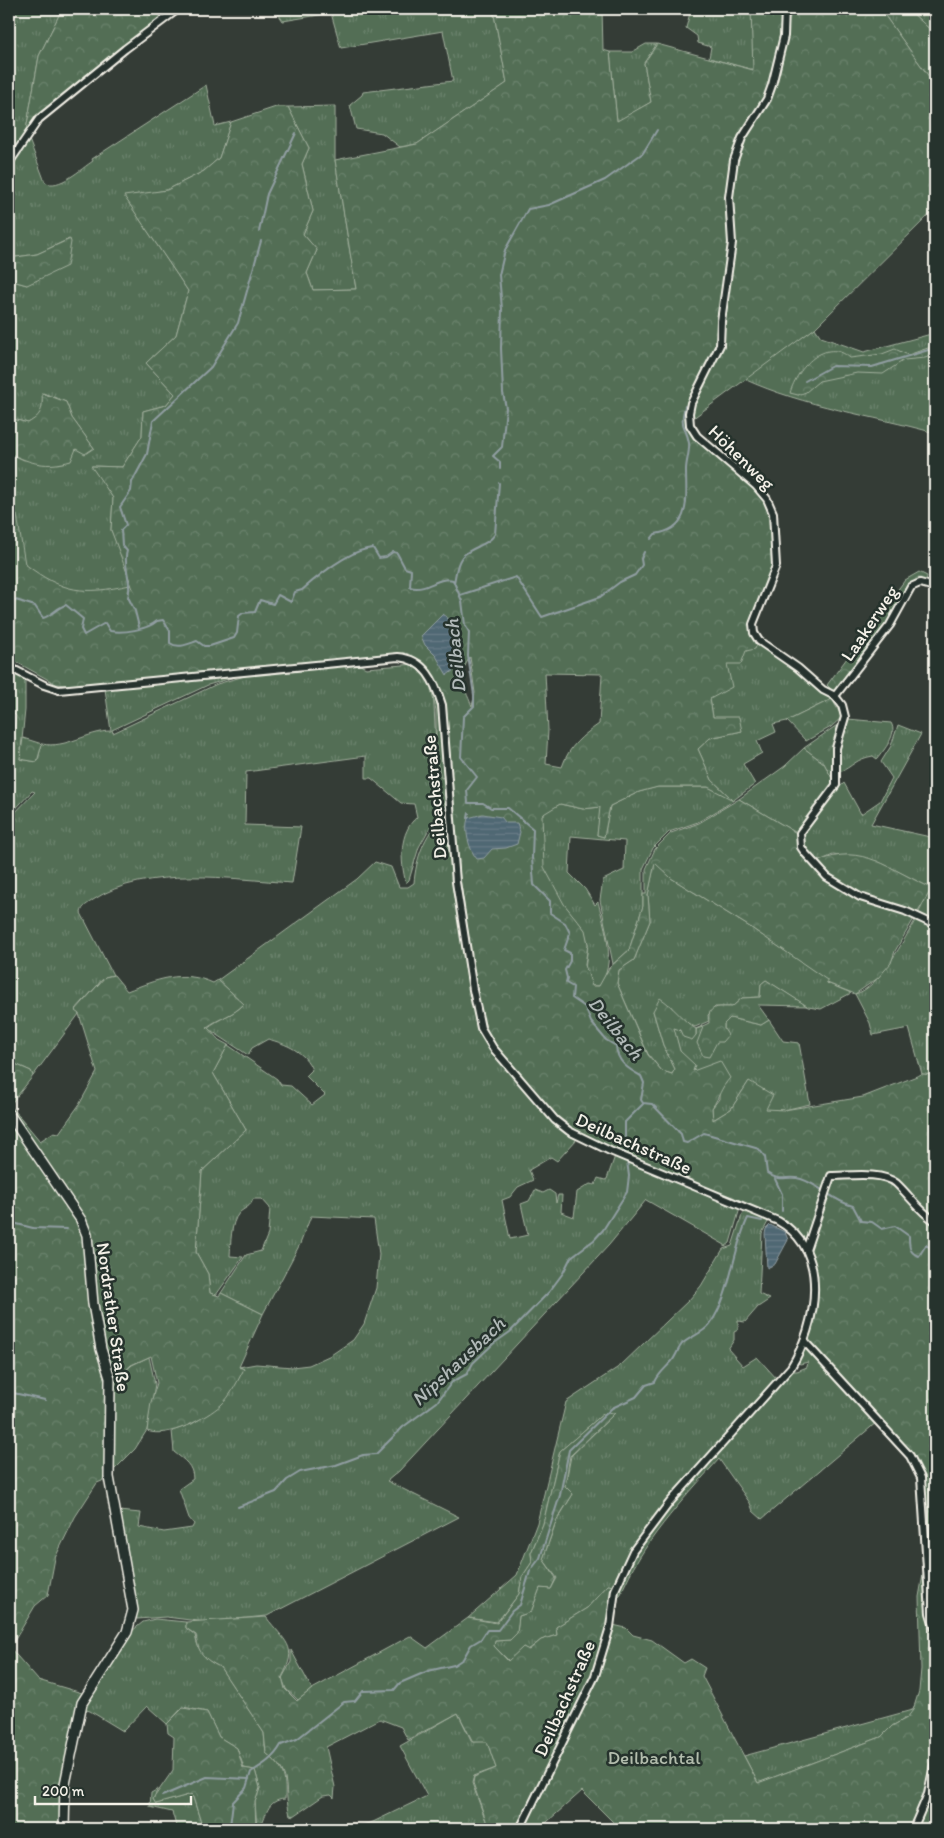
<svg xmlns="http://www.w3.org/2000/svg" width="944" height="1838" font-family="Itim,sans-serif">
  <style>
    .grass { fill: url(#grass-tufts); stroke: #a3b09e }
    .forest { fill: url(#forest-crowns); stroke: #a3b09e; fill-rule: evenodd }
    .water { fill: url(#water-rules); stroke: #919ea2 }
    .lines { fill: none; stroke-linecap: round; stroke-linejoin: round }
    .stream { stroke: #919ea2; stroke-width: 2 }
    .street-casing { stroke: #f4f1e8; stroke-width: 10 }
    .secondary-casing { stroke: #f4f1e8; stroke-width: 12 }
    .street { stroke: #26332d; stroke-width: 6 }
    .secondary { stroke: #26332d; stroke-width: 9 }
    .labels { text-anchor: middle; stroke-width: 5; stroke-linejoin: round; paint-order: stroke }
    .street-label { font-size: 19px; fill: #f4f1e8; stroke: #26332d }
    .park-label { font-size: 19px; fill: #b3bdad; stroke: #26332d }
    .water-label { font-size: 20px; font-style: italic; fill: #b2bab9; stroke: #26332d }
  </style>
  <defs>
    <pattern id="grass-tufts" width="24" height="20" patternUnits="userSpaceOnUse" patternTransform="scale(1.25)"><rect width="24" height="20" fill="#526e55"/><path d="M3 7l-1-3M5 7V3M7 7l1-3M15 17l-1-3M17 17v-4M19 17l1-3" fill="none" stroke="#6c836d"/></pattern>
    <pattern id="forest-crowns" width="20" height="18" patternUnits="userSpaceOnUse" patternTransform="scale(1.25)"><rect width="20" height="18" fill="#526e55"/><path d="M2 6a3 3 0 1 1 6 0M12 15a3 3 0 1 1 6 0" fill="none" stroke="#6c836d"/></pattern>
    <pattern id="water-rules" width="6" height="5" patternUnits="userSpaceOnUse" patternTransform="scale(1.25)"><rect width="6" height="5" fill="#4f6773"/><path d="M0 2.5h6" fill="none" stroke="#697d87"/></pattern>
  </defs>
  <rect width="100%" height="100%" fill="#343c36"/>
  <filter id="ink" filterUnits="userSpaceOnUse"><feTurbulence type="fractalNoise" baseFrequency=".02" numOctaves="2"/><feDisplacementMap in="SourceGraphic" scale="10" xChannelSelector="R" yChannelSelector="G"/><feConvolveMatrix kernelMatrix="1 2 1 2 8 2 1 2 1" color-interpolation-filters="sRGB"/></filter>
  <g filter="url(#ink)">
    <g class="grass">
      <polygon points="9,9 62,9 39,56 25,136 9,161"/>
      <polygon points="275,9 493,9 507,83 417,144 400,147 382,133 356,129 350,105 362,95 363,92 453,81 443,31 341,48 331,13 283,21"/>
      <polygon points="691,9 751,9 754,70 709,58 711,47 698,43 697,36 686,28"/>
      <polygon points="880,9 908,9 935,34 935,85"/>
      <polygon points="646,44 657,44 644,63 651,102 617,122 610,52 632,52"/>
      <path d="M206,85L215,126L231,122L219,158L204,171L167,190L125,197L188,291L176,335L146,363L175,394L166,405L143,411L142,436L122,467L92,466L113,498L111,530L149,620L9,571H25L9,514V453L24,460L76,449L94,448L72,418L66,402L43,393C41,411 45,413 28,423L9,418V280L27,285L69,239L37,254L9,258V165L28,137L45,182C58,191 82,168 93,161L92,159Z"/>
      <polygon points="335,106 335,160 356,289 313,290 307,273 317,250 303,234 313,211 302,164 309,148 288,107"/>
      <path d="M815,328L821,337L864,352L935,333V433C871,415 805,407 744,379Z"/>
      <path d="M758,642L832,699L787,721L773,724L776,732L757,741L762,753L743,764L755,784L727,805L698,822L669,832L653,848L643,869V906L629,950L613,964L600,900L603,880L624,870L625,841L571,836L569,873L585,889L595,905L598,902C605,928 617,964 599,986H583L588,944L584,929L544,880L534,821L549,809L560,804L583,809L601,807L597,835L604,837L610,806L639,792L657,787H708L731,798L712,780L698,749L710,738L742,731L713,717L710,699L726,664Z"/>
      <path d="M344,664L346,669L349,664H358L366,668L416,664L433,687L436,745L446,777L447,807L433,822L419,847L409,880L406,883C400,861 399,832 417,817L414,804L401,803L371,778H366V756L246,772L245,825L301,827L292,883C232,879 146,865 93,900C88,904 82,906 81,913L113,975L105,977L75,1010L79,1014L33,1076L31,1071L15,1064L9,1055V819L35,792L32,791L9,816V764L16,716L9,709V669L25,678V710L20,759L37,762L42,744C66,749 88,731 111,731L105,689L238,676L208,685L112,730L113,733L217,684L255,673Z"/>
      <path d="M848,719L891,723C898,734 884,750 877,759L873,756C855,759 854,766 838,773L837,748L844,721Z"/>
      <path d="M898,725L921,734L871,824L935,838V923L918,914L931,888L877,861L833,855L817,862C810,856 800,847 802,836C804,826 835,791 844,783L861,814L880,801L892,778L881,762L891,746Z"/>
      <polygon points="804,748 824,763 835,784 798,834 739,799 785,766"/>
      <path d="M443,818H448L479,1030L553,1121L577,1139L557,1161L551,1157L529,1170L533,1180L518,1187L510,1197L502,1200L510,1239L528,1235L521,1204L529,1201L535,1190L543,1193L549,1190L555,1194L556,1203L558,1195H562L561,1212L574,1217L577,1192L590,1184L595,1185L598,1178L605,1180L607,1179L615,1156L740,1208L730,1243L725,1247V1245L646,1200L609,1245L399,1471L387,1481L459,1517L267,1616L206,1622L166,1617L137,1619L135,1618L118,1511L141,1513L139,1527L164,1532L192,1528L194,1524L189,1518L179,1489L193,1479C193,1465 184,1460 174,1452L172,1431L192,1424L222,1404L244,1369L239,1367L256,1364L292,1367L309,1365L331,1355L353,1340L364,1324L376,1288L379,1254L374,1219L311,1216L300,1244L263,1314L221,1293L246,1255L261,1251L268,1234L270,1208L262,1199H253C251,1207 244,1208 239,1213C230,1224 231,1243 230,1256L243,1257L216,1295L210,1293L208,1274L196,1252L202,1171L246,1130L213,1073L228,1045L277,1079L281,1085L291,1086L312,1105L325,1095L306,1076L312,1070C305,1051 286,1044 268,1039L252,1048L248,1055L207,1028C219,1018 234,1015 244,1004L218,980L357,879L375,862L391,867L399,887H408L414,883C416,859 424,834 443,818Z"/>
      <polygon points="655,862 671,878 750,927 828,980 827,983 851,993 821,1009 808,1007 766,980 761,984 760,997 742,998 732,1007 715,1007 708,1015 709,1021 695,1027 680,1019 670,1005 653,1011 663,1045 675,1069 672,1074 662,1071 648,1054 617,983 619,970 634,960 650,921 648,895"/>
      <path d="M917,917L935,927V1075L922,1074L909,1028L873,1035L870,1023L855,994C879,989 905,938 917,917Z"/>
      <polygon points="730,1018 761,1025 769,1020 783,1041 799,1043 810,1104 784,1110 765,1110 749,1081 731,1109 713,1120 712,1108 719,1099 719,1090 692,1072 690,1063 680,1051 673,1028 677,1028 681,1032 696,1035 696,1029 703,1026 724,1029 724,1024"/>
      <polygon points="746,1210 769,1220 762,1233 759,1294 770,1299 758,1307 745,1322 738,1321 738,1330 734,1332 734,1340 728,1349 743,1366 757,1357 777,1379 631,1551 614,1586 608,1585 587,1608 556,1627 557,1635 541,1640 528,1650 523,1647 509,1661 494,1646 495,1641 510,1640 517,1633 519,1616 531,1612 540,1588 551,1589 557,1578 543,1559 556,1522 573,1494 565,1486 571,1456 615,1413 603,1414 560,1451 543,1524 531,1553 532,1562 522,1577 519,1594 497,1622 468,1618 517,1575 537,1523 566,1402 620,1366 689,1300 701,1286 723,1249 732,1246 742,1215"/>
      <path d="M808,1337L825,1355L829,1364L877,1422L762,1519L753,1511L750,1503L719,1459C681,1502 641,1543 620,1596L617,1598L616,1594L635,1552L671,1504L790,1371H797L807,1367L808,1362L800,1364L797,1362L804,1347L806,1346L822,1358Z"/>
      <polygon points="149,1357 155,1384 147,1430 135,1449 113,1471 111,1470 113,1383 132,1365"/>
      <path d="M155,1619L186,1622V1628L195,1635C198,1652 205,1660 220,1667L264,1733L266,1753C284,1768 286,1776 285,1799C266,1800 267,1816 259,1829H257L255,1802L260,1788L255,1770L244,1768L237,1748L219,1737L207,1712L183,1707L167,1724L147,1706L123,1731L90,1711L83,1709L132,1631L143,1622Z"/>
      <polygon points="291,1650 312,1689 298,1700 286,1689 282,1678 291,1662"/>
      <polygon points="923,1707 924,1708 892,1726 881,1737 758,1783 744,1756"/>
      <polygon points="458,1713 472,1742 487,1741 496,1768 474,1776 472,1783 489,1829 348,1829 373,1822 427,1796 400,1746"/>
      <polygon points="158,1789 153,1799 156,1804 192,1794 203,1829 177,1829 172,1812 150,1807 151,1793"/>
    </g>
    <g class="forest">
      <polygon points="62,9 177,9 39,118 25,136 39,56"/>
      <path d="M493,9H602L603,50L610,52L617,121L651,102L644,63L657,44L753,70L751,9H880L935,85V209L815,328L692,419L694,435L755,487L766,499L772,513L774,566L751,625L758,642L755,649L746,651L741,664H727L732,687L710,699L713,717H739L742,731L710,738L698,749L712,780L733,800L708,787H658L639,792L610,806L604,837L597,835L600,807L583,809L560,804L542,815L544,867L564,904L585,930L588,944L585,965L592,986H599L609,968L629,950L643,906V894H646V869L655,849L671,833L699,823L739,799L798,834L799,849L817,862C862,841 891,871 932,888L895,951L891,963L878,978L855,994L827,983V980L750,927L671,878L655,863L648,895L650,921L634,960L619,970L617,983L648,1055L662,1071L672,1074L675,1069L663,1045L653,1011L660,998C674,1007 682,1020 696,1029L709,1023C707,1005 717,1007 732,1007L742,998L760,997L761,984L766,980L807,1006L758,1005L769,1020L761,1025L730,1018L724,1024V1029L728,1035L722,1042H717L709,1057L703,1056L697,1043L703,1027L696,1029V1035L692,1040L683,1037L680,1030L674,1028L680,1051L695,1065L693,1071L720,1061L730,1078C720,1089 720,1096 712,1108L713,1120L731,1109L749,1081L773,1095L766,1109L784,1110L863,1097L922,1074L935,1075V1829H620L582,1791L539,1829H489L473,1783L474,1777L496,1768L487,1742H473L458,1713L408,1740L401,1727L380,1719L326,1747L335,1787L334,1798L331,1795L323,1796L294,1816L290,1815C282,1785 294,1775 266,1753L264,1733L220,1667C204,1659 198,1653 196,1635L186,1628V1622L266,1617C285,1642 299,1646 282,1677L285,1689L297,1701L312,1689L410,1636L427,1648L468,1618L497,1623L519,1594L522,1577L532,1562L531,1553L543,1524L560,1451L603,1414L615,1413L570,1456L565,1486L573,1494L556,1521L543,1559L556,1578L551,1589L540,1588L531,1612L519,1616L517,1633L510,1640L495,1641L494,1646L508,1661L523,1647L529,1650L541,1640L557,1635L556,1627L587,1608L608,1585L614,1586L613,1625L626,1628L633,1635L652,1640L684,1663L691,1659L705,1668L702,1676L758,1783L881,1737L892,1726L907,1718L913,1710L919,1691L921,1669L919,1597L927,1552L919,1468L807,1338C815,1296 828,1247 781,1222L624,1152L584,1136L560,1122L490,1038L479,1007L460,878L443,696C438,677 426,663 408,656L78,686L56,684L9,658V514L17,515L25,564C63,593 84,595 130,585L133,589L111,530L113,498L91,466L122,467L142,436L143,411L166,405L175,394L146,363L176,335L188,291L124,196L167,190L204,171L219,158L231,122L276,107H288L309,148L302,164L313,211L303,234L317,250L307,273L313,290L356,289L335,160L417,144L507,83ZM470,657L475,693L472,706C463,685 457,677 470,657ZM545,673L602,674L599,724C582,736 569,746 562,767L546,764L548,730Z"/>
      <polygon points="908,9 935,9 935,34"/>
      <polygon points="70,239 71,242 67,266 27,285 9,280 9,258 37,254"/>
      <path d="M928,348H935V354L925,358L904,360L883,374L857,373L819,381L806,392L798,395L790,393C797,368 826,336 850,358L882,354L895,349L908,355Z"/>
      <path d="M42,393L66,402L72,418L94,448L85,454L76,449L71,461C46,468 32,464 9,453V418L28,423C42,415 43,409 42,393Z"/>
      <polygon points="919,572 927,576 926,582 913,584 889,624 834,692 827,685 905,580"/>
      <polygon points="433,687 440,706 446,777 441,778 436,758 436,710 431,689"/>
      <polygon points="832,699 842,717 831,727 806,741 787,721"/>
      <polygon points="840,723 835,747 835,784 824,763 804,748"/>
      <polygon points="23,738 42,744 37,762 20,759"/>
      <path d="M114,975L127,991C156,980 182,969 213,983L218,980L244,1004C234,1015 219,1018 207,1027L219,1040L228,1045L213,1073L246,1130L202,1171L196,1252L208,1274L210,1293L219,1296L221,1293L263,1314L239,1367L244,1369C238,1380 231,1396 221,1405C206,1418 168,1439 147,1431L151,1402L157,1383L151,1356L131,1365L112,1383L106,1474L102,1481L97,1483L75,1517L55,1558L48,1595L35,1606L10,1648L38,1680L82,1693L64,1783L62,1827L9,1829V1055L15,1064L31,1071L33,1076L10,1105L40,1141L54,1132L59,1133L79,1105L97,1072L79,1014L75,1011L105,977Z"/>
      <polygon points="183,1708 207,1712 219,1737 237,1748 243,1768 255,1770 260,1788 255,1802 256,1829 203,1829 192,1794 156,1804 153,1799 173,1770 174,1737 168,1733 167,1724"/>
    </g>
    <g class="water">
      <polygon points="443,614 447,617 457,668 447,675 436,656 425,645 421,636"/>
      <path d="M483,814L501,817L506,823H517L520,832L517,844L506,848L492,849L484,858L477,859C469,850 464,830 468,818Z"/>
      <polygon points="770,1225 785,1232 788,1240 775,1264 767,1268 765,1234 766,1229"/>
    </g>
    <g class="lines">
      <g class="stream">
        <polyline points="259,232 267,194 296,133"/>
        <polyline points="805,381 832,366 872,367 935,348"/>
        <polyline points="500,469 500,462 493,456 502,447 506,408 503,393 501,348 502,309 499,275 505,250 528,209 549,205 605,180 643,153 657,130"/>
        <path d="M651,539L655,534C692,529 686,499 686,470C686,461 690,452 689,443C686,424 679,429 685,406"/>
        <path d="M454,583C456,573 457,560 465,554C475,546 488,545 495,534L499,483"/>
        <polyline points="460,595 516,577 542,617 600,597 620,582 635,575 642,565 641,559 644,552"/>
        <path d="M9,598L35,606L43,618C53,615 57,607 66,605L83,619L81,629L84,635L105,623L110,631C123,633 147,630 157,621L163,620L170,631V643C178,649 188,644 197,641L204,646H210L234,638L237,633L239,616L243,613L255,612L260,600L273,604L278,595L291,602L295,592L302,590C318,576 351,549 373,548L379,558L386,557L393,552L397,553L405,568L411,570L410,587C427,592 437,576 453,580L462,601L465,625L469,632L468,656L474,695V706L463,717L461,757L477,777L467,790L468,803H483L491,808H508L533,829L532,858L534,885L550,901V913L565,923L570,933L564,950L570,953V961L565,970L567,978L566,983L573,987L572,998L585,1007L591,1022L606,1040L616,1046C617,1062 628,1069 641,1076L644,1083L641,1100L643,1103L652,1104L681,1134L683,1142L687,1143L704,1133L759,1149L765,1157L767,1173C780,1183 787,1175 801,1179C820,1185 834,1202 853,1206L861,1221L872,1222L882,1229L895,1226L909,1236C909,1246 909,1253 919,1256L926,1245L935,1251"/>
        <path d="M139,627L135,611L128,597C133,581 122,566 127,551L122,545L121,530L126,525L120,507L131,491L132,482L147,454L153,421L211,367L238,323L261,241"/>
        <polyline points="468,818 469,813"/>
        <polyline points="625,1155 625,1122 643,1104"/>
        <polyline points="775,1179 782,1194 782,1211"/>
        <polyline points="9,1222 33,1228 67,1229"/>
        <polyline points="9,1392 45,1400"/>
        <polyline points="238,1507 276,1492 287,1480 300,1472 336,1465 363,1455 376,1454 403,1427 437,1402 452,1382 467,1374 473,1363 493,1344 510,1332 549,1292 563,1273 571,1257 594,1240 603,1230 627,1192 629,1176 627,1161"/>
        <polyline points="162,1796 207,1777 249,1779"/>
        <path d="M232,1829L230,1826L233,1802L246,1788L251,1772C263,1765 274,1758 281,1745L297,1739L344,1702L355,1701L363,1691L394,1690L400,1683L428,1671L454,1665L463,1659L471,1645L481,1639L487,1630H498L512,1611L520,1605L530,1571L540,1558L560,1495L569,1450L612,1408L636,1397L646,1385L655,1382C659,1373 666,1368 672,1361C676,1356 678,1349 682,1344C690,1336 703,1334 710,1324C732,1293 732,1251 748,1218L762,1221"/>
      </g>
      <g class="street-casing">
        <g id="street">
          <polyline points="785,9 784,36 772,85 767,99 742,138 734,160 729,197 732,243 721,321 720,345 691,403 689,413 690,425 697,436 756,486 767,499 773,513 776,566 753,624 754,633 759,641 798,668 823,690 835,696 842,705 845,717 836,748 836,785 800,833 801,847 805,853 827,877 860,897 905,911 935,925"/>
          <polyline points="9,163 39,119 125,49 178,9"/>
          <path d="M9,667L44,685L59,690L398,657C425,659 435,682 442,705L456,882L473,990L481,1028L493,1048L555,1120L569,1131L610,1151L778,1221C831,1250 817,1325 791,1367L670,1502L633,1551L615,1590L610,1627L595,1676L520,1829"/>
          <polyline points="835,696 890,625 911,587 920,583 935,587"/>
          <path d="M806,1250L831,1176C849,1176 881,1171 896,1183C910,1196 919,1211 935,1221"/>
          <polyline points="804,1341 910,1456 921,1478 930,1613 935,1629"/>
          <polyline points="913,1829 928,1794 935,1760"/>
        </g>
      </g>
      <g class="secondary-casing">
        <polyline id="secondary" points="9,1114 81,1220 87,1235 93,1304 101,1349 110,1378 109,1477 133,1610 127,1632 82,1703 65,1784 64,1829"/>
      </g>
      <use href="#street" class="street"/>
      <use href="#secondary" class="secondary"/>
    </g>
  </g>
  <g class="labels">
    <g class="street-label">
      <text transform="translate(742 457) rotate(44)" y="7">Höhenweg</text>
      <text transform="translate(869 623) rotate(-56)" y="7">Laakerweg</text>
      <text transform="translate(434 797) rotate(-95)" y="7">Deilbachstraße</text>
      <text transform="translate(634 1143) rotate(24)" y="7">Deilbachstraße</text>
      <text transform="translate(114 1317) rotate(82)" y="7">Nordrather Straße</text>
      <text transform="translate(564 1698) rotate(-66)" y="7">Deilbachstraße</text>
    </g>
    <g class="park-label">
      <text x="654" y="1764">Deilbachtal</text>
    </g>
    <g class="water-label">
      <text transform="translate(455 656) rotate(-96)" y="7">Deilbach</text>
      <text transform="translate(616 1028) rotate(51)" y="7">Deilbach</text>
      <text transform="translate(458 1361) rotate(-43)" y="7">Nipshausbach</text>
    </g>
  </g>
  <rect width="944" height="1838" fill="none" stroke="#26332d" stroke-width="30"/>
  <rect x="15" y="15" width="914" height="1808" fill="none" stroke="#f4f1e8" stroke-width="2" filter="url(#ink)"/>
  <path d="M35 1796v8h156v-8" fill="none" stroke="#f4f1e8" stroke-width="2.5"/>
  <text x="42" y="1796" font-size="15" fill="#f4f1e8" stroke="#26332d" stroke-width="4" paint-order="stroke">200 m</text>
</svg>
